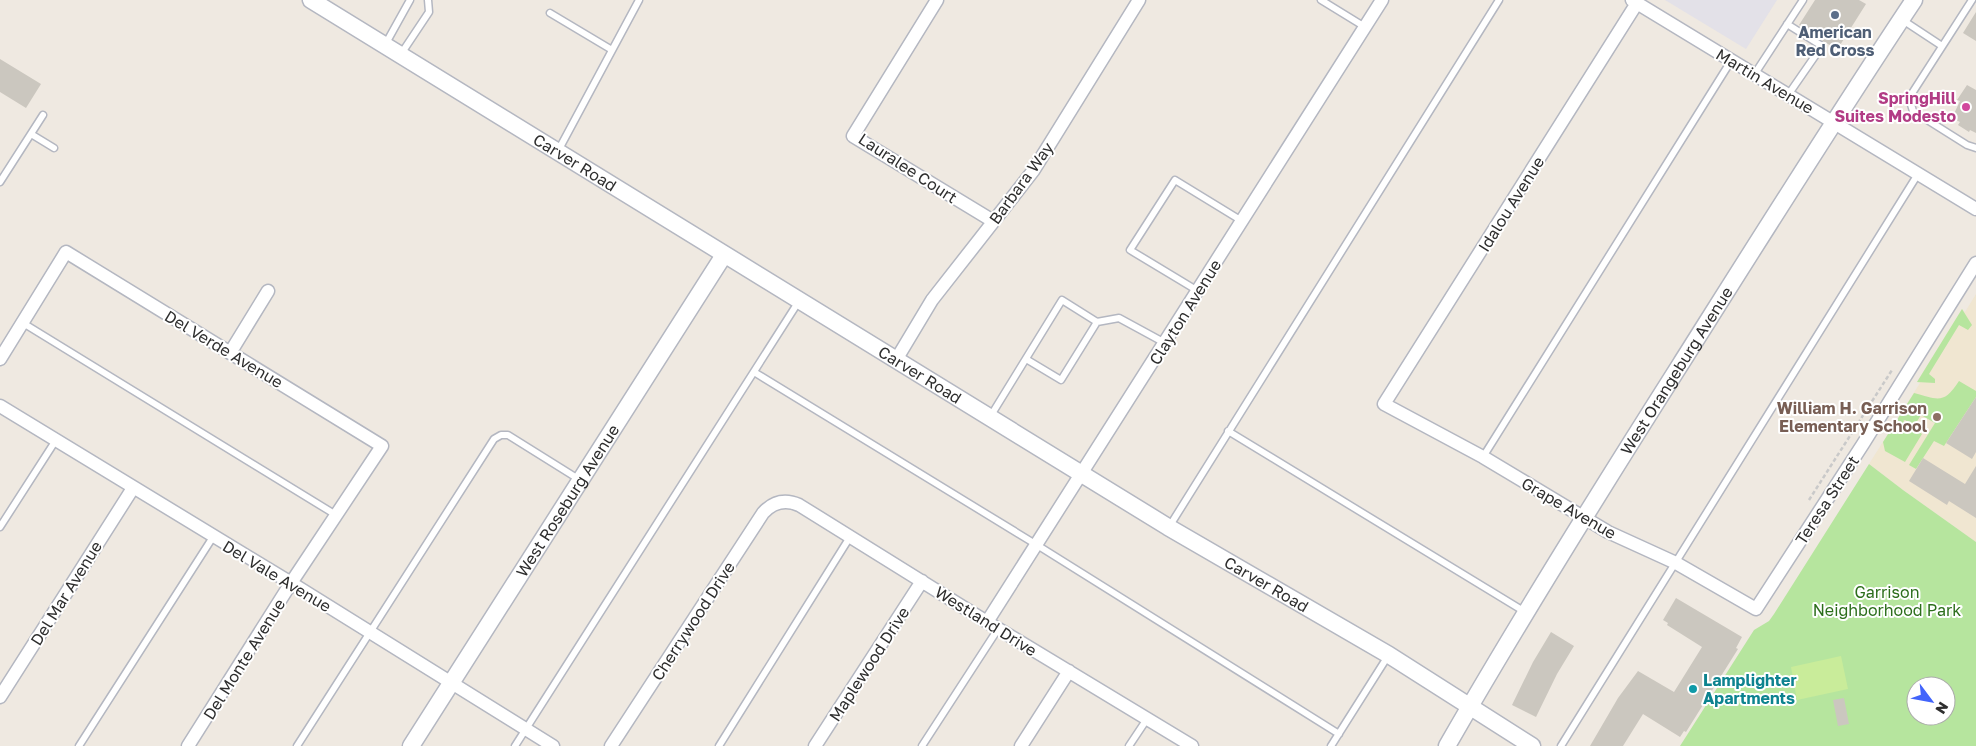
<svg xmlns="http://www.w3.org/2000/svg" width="1976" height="746" font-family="'Golos Text',sans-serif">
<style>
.industrial{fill:#e3e1e8}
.education{fill:#f0e6d1}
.green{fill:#b6e59e;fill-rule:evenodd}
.pitch{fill:#c9ec9a}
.building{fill:#cbc7bf}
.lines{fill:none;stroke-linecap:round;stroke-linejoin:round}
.service-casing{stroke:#b4b7c1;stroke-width:9}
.minor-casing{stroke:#b4b7c1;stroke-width:15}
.tertiary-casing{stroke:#b4b7c1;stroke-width:19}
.path{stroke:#c9c9c9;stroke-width:2.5;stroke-dasharray:4 2.5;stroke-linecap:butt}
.service{stroke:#fff;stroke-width:6}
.minor{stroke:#fff;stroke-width:12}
.tertiary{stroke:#fff;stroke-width:16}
.service-dot{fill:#5c6f8a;stroke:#fff;stroke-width:2}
.hotel-dot{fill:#d1479c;stroke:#fff;stroke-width:2}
.education-dot{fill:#8d6e63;stroke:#fff;stroke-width:2}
.culture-dot{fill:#0f9aa8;stroke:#fff;stroke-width:2}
.labels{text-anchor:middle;stroke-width:4;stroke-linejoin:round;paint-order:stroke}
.service-label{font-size:16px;font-weight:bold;fill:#4e5e75;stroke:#fff}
.street-label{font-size:16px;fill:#2e2e2e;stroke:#fff}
.hotel-label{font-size:16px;font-weight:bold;fill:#b23c85;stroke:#fff;text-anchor:end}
.education-label{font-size:16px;font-weight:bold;fill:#785e54;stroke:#fff;text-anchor:end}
.park-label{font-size:16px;fill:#2c6e1b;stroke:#fff}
.culture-label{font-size:16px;font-weight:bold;fill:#0d838f;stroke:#fff;text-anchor:start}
</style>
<rect width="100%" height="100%" fill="#efe9e1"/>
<!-- industrial -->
<path class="industrial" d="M1665 0H1777L1746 49Z"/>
<!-- education -->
<path class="education" d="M1976 294V542L1903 490 1869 464 1920 383 1917 382 1962 309 1965 312Z"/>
<!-- green -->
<path class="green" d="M1962 309 1972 325 1968 330 1959 325 1929 374 1935 379V383L1917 382Z
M1959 381 1976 391V397L1944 446 1934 441 1916 469 1909 465 1935 423 1921 415 1914 426 1905 420 1903 421 1922 434 1905 462 1885 451 1883 442 1914 393C1939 400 1944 404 1959 381Z
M1869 464 1903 490 1976 542V746H1680L1754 630 1769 621 1774 614ZM1916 686H1946V716H1916Z"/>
<!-- pitch -->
<path class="pitch" d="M1841 656 1848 689 1797 700 1791 667Z"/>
<!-- building -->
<path class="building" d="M1815 0H1859L1866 4 1837 50 1799 25Z
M1976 12V41L1963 33Z
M0 59 41 84 26 108 0 92Z
M1967 85 1976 90V133L1970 130 1969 132 1958 125 1960 122 1952 118 1960 101 1957 100Z
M1976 397V452L1972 459 1946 443Z
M1923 458 1965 484 1976 466V518L1949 501 1947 505 1909 481Z
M1676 598 1742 637 1736 648 1738 649 1686 732 1684 731 1680 737 1643 714 1623 746H1590L1618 698 1638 671 1674 692 1702 647 1667 625 1668 623 1663 620Z
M1551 632 1574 646 1557 674 1536 717 1512 705 1533 662Z
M1844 698 1849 724 1838 726 1833 700Z"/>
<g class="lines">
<defs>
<path id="service" d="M1321 0 1365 27
M1972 0 1909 98 1913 111 1967 145 1976 148
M550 13 612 50
M1901 19 1942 46
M1787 24 1822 46 1788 95
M385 45 410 0
M401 54 429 12 428 0
M1754 75 1803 0
M31 134 54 148
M558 151 639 0
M0 182 43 115
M1198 291 1130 250 1175 180 1242 221
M23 323 336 515
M1026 359 1061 380 1097 322
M754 372 1037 545 1339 734
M990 417 1062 300 1097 322 1119 318 1165 343
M1228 431 1525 612
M1483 457 1731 61
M0 527 56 440
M1169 527 1499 0
M79 746 213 537
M297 746 494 439 501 435H508L580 480
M515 746 799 301
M719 746 850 537
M922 746 998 629
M1129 746 1147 719
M1331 746 1388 656
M1561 746 1918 174"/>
<path id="minor" d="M937 0 853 136 993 221
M1632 0 1976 209
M1637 3 1384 404 1483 457 1608 532 1676 563 1756 609 1863 444 1976 263
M230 353 268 291
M0 359 66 252 382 446 291 583 188 746
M896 360 932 300 1033 171 1139 0
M0 406 291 583 553 746
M987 622 1382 0
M0 697 133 488
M611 746 763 513C773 502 785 499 799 505L987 622 1192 746
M815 746 922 581
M1021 746 1069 671"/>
<g id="tertiary">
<path id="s1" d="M311 0 1168 527 1389 655 1532 746"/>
<path id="s2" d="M411 746 724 255"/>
<path id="s3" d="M1447 746C1521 617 1600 491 1680 365 1757 243 1834 120 1914 0"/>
</g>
</defs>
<!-- service casing -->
<use href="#service" class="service-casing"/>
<!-- minor casing -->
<use href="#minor" class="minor-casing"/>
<!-- tertiary casing -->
<use href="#tertiary" class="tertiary-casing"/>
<!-- path -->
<path class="path" d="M1809 500 1892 370"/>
<!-- service -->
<use href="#service" class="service"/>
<!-- minor -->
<use href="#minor" class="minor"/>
<!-- tertiary -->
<use href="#tertiary" class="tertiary"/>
</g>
<!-- markers -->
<circle class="service-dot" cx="1835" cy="15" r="5"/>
<circle class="hotel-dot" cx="1966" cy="107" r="5"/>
<circle class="education-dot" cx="1937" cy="417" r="5"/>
<circle class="culture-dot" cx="1693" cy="689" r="5"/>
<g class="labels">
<!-- service labels -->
<g class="service-label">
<text x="1835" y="38">American<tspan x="1835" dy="18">Red Cross</tspan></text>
</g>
<!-- street labels -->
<g class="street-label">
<text transform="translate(1765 81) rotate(31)" y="6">Martin Avenue</text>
<text dy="6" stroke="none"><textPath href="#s1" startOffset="310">Carver Road</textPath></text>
<text transform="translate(908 168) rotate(33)" y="6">Lauralee Court</text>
<text transform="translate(1021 183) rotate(-54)" y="6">Barbara Way</text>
<text transform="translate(1511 204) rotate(-58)" y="6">Idalou Avenue</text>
<text transform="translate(1185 312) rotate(-58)" y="6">Clayton Avenue</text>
<text transform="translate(224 349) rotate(31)" y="6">Del Verde Avenue</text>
<text dy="6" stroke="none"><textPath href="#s3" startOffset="440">West Orangeburg Avenue</textPath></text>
<text dy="6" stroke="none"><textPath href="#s1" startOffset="715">Carver Road</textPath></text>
<text transform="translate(1827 500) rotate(-57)" y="6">Teresa Street</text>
<text dy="6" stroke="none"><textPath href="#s2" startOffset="291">West Roseburg Avenue</textPath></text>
<text transform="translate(1569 508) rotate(30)" y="6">Grape Avenue</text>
<text transform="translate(277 576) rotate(31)" y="6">Del Vale Avenue</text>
<text dy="6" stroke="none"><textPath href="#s1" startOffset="1120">Carver Road</textPath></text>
<text transform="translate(66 593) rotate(-58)" y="6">Del Mar Avenue</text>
<text transform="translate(693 621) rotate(-57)" y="6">Cherrywood Drive</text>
<text transform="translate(986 621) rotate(32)" y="6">Westland Drive</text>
<text transform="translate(244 659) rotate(-58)" y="6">Del Monte Avenue</text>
<text transform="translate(869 664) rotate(-57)" y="6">Maplewood Drive</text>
</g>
<!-- hotel labels -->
<g class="hotel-label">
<text x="1956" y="104">SpringHill<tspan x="1956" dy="18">Suites Modesto</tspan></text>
</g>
<!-- education labels -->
<g class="education-label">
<text x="1927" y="414">William H. Garrison<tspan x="1927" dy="18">Elementary School</tspan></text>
</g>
<!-- park labels -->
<g class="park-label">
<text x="1887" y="598">Garrison<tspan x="1887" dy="18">Neighborhood Park</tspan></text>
</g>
<!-- culture labels -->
<g class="culture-label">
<text x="1703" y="686">Lamplighter<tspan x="1703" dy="18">Apartments</tspan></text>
</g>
</g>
<!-- north arrow -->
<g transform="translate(1931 701) rotate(122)"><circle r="24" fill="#ffffff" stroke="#ababab"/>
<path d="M0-4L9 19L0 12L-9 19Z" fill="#4264fb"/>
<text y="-8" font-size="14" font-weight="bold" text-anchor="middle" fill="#2e2e2e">N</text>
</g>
</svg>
